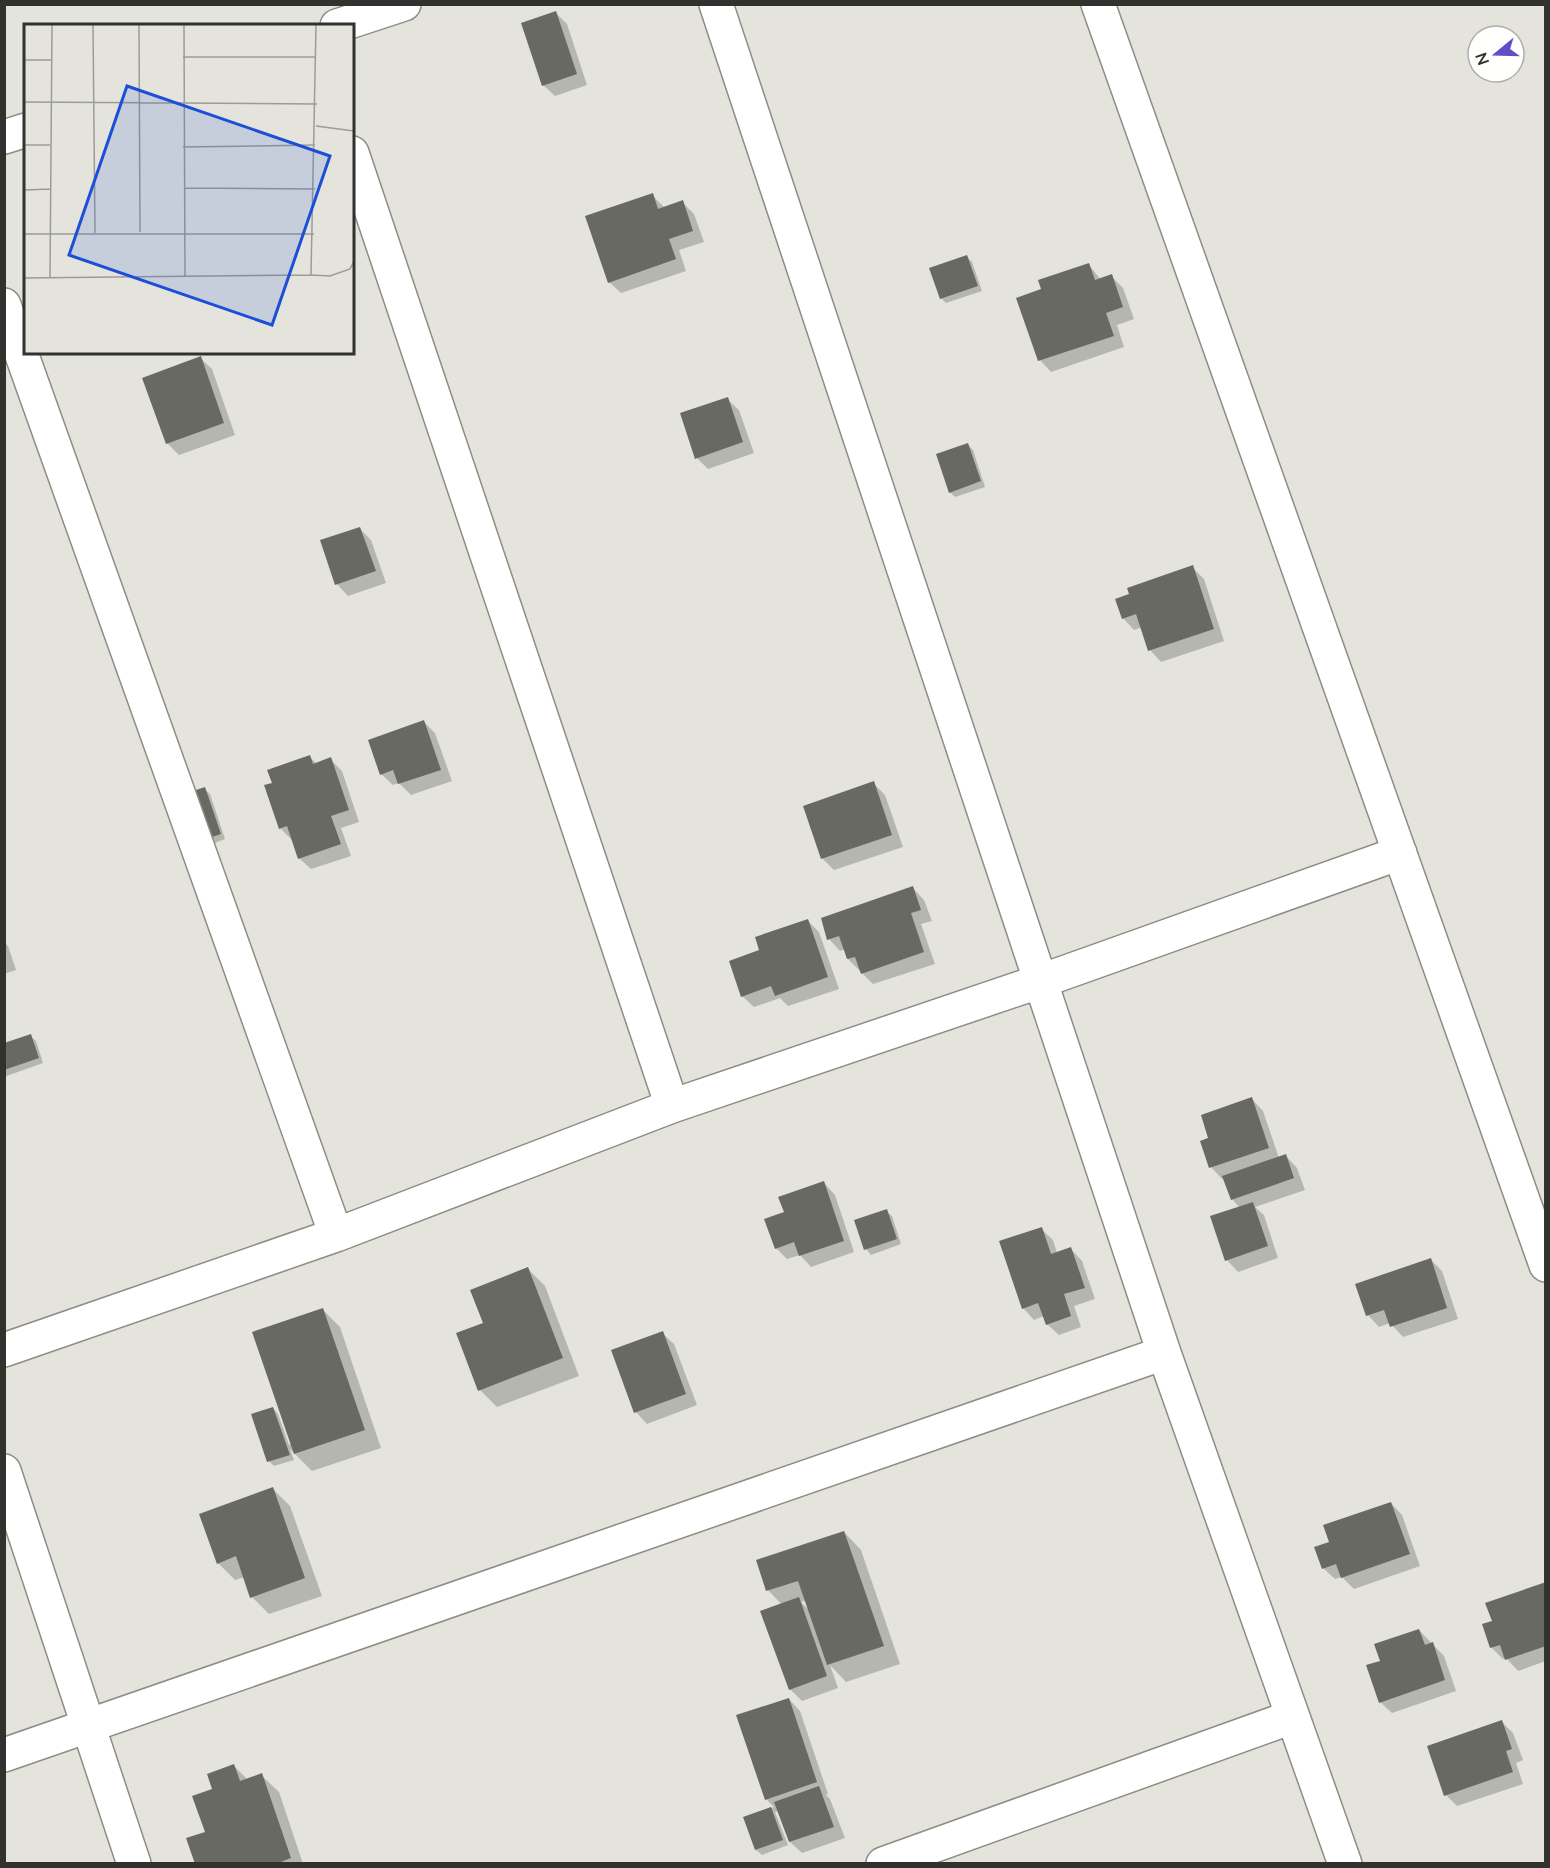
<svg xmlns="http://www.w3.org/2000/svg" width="1550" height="1868" font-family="Mulish,sans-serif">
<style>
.shadow{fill:#0003;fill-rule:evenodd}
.building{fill:#696963}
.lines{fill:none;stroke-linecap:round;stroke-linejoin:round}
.minor-casing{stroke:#8d8d86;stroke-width:36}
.minor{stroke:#fff;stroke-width:33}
.inset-road{fill:none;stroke:#9c9c97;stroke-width:1.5}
.view{fill:#1d4ed8;fill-opacity:0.15;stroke:#1d4ed8;stroke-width:3}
.inset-edge{fill:none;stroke:#31312e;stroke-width:3}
</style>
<rect width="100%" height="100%" fill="#e4e4dd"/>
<!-- shadow -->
<path class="shadow" d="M555 12 567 24 587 85 555 96 543 85Z
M652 195 665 208 682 202 694 214 704 242 679 250 686 271 621 293 609 282Z
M967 257 972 262 982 291 946 303 941 298Z
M1089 265 1101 280 1111 276 1123 288 1134 319 1117 325 1124 347 1051 372 1040 360 1018 299 1043 290Z
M200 358 212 369 235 435 179 455 167 443Z
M727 399 739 410 754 453 708 469 697 458Z
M968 445 973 450 985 487 955 497 950 492Z
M360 529 371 540 386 583 348 596 337 584Z
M1192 567 1204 579 1224 641 1161 662 1150 650 1142 627 1134 630 1123 618Z
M424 722 435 733 452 781 411 795 399 783 393 785 381 774Z
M310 757 317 764 330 759 342 771 359 822 341 828 351 856 311 869 299 858 292 840 280 828 274 784Z
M873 783 885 795 903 847 834 870 822 858Z
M204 789 210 794 225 839 207 846Z
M913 888 924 900 932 921 921 924 935 964 873 984 848 959 845 949 840 951 829 939Z
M808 921 819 932 839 989 788 1006 780 998 754 1007 742 996 761 951Z
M4 942 8 946 16 970 4 974Z
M30 1036 36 1041 43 1063 4 1077V1045Z
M1252 1099 1263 1111 1279 1158 1286 1156 1297 1168 1305 1190 1255 1207 1264 1215 1278 1258 1238 1272 1227 1260 1240 1208 1232 1199 1224 1178 1222 1179 1211 1167 1210 1139Z
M824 1183 835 1195 854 1252 811 1267 800 1255 787 1259 776 1248Z
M886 1211 892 1216 901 1244 871 1255 866 1249Z
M1041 1229 1053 1240 1057 1253 1071 1249 1082 1261 1095 1299 1074 1306 1081 1327 1059 1335 1047 1324 1044 1316 1034 1320 1023 1308Z
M1431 1260 1442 1271 1458 1319 1403 1337 1390 1323 1379 1327 1368 1315Z
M528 1269 545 1286 579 1376 497 1407 480 1390 485 1324Z
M323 1310 340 1327 381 1448 312 1471 290 1449 294 1460 274 1466 269 1461 273 1408 278 1414 289 1445 292 1444Z
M662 1333 674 1344 697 1405 647 1424 636 1412Z
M273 1489 290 1506 322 1596 269 1614 252 1597 245 1577 235 1580 218 1563Z
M1391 1503 1402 1515 1420 1566 1354 1589 1342 1577 1335 1579 1323 1568 1331 1543Z
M844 1532 861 1550 900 1664 846 1682 830 1665 838 1688 802 1701 790 1689 782 1605 768 1590ZM807 1600 810 1611 801 1602Z
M1546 1584V1661L1518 1671 1506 1658 1503 1659 1491 1647 1493 1622Z
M1419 1630 1444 1656 1456 1691 1392 1713 1380 1702Z
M789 1699 800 1711 828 1794 826 1795 830 1799 845 1838 802 1853 790 1842 779 1811 775 1812 788 1845 762 1855 756 1850 745 1818 774 1807 767 1800 738 1716Z
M1502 1722 1513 1733 1523 1760 1516 1763 1523 1784 1457 1806 1446 1795Z
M234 1766 248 1780 261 1775 279 1792 303 1864H196L207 1832 214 1790Z"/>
<!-- building -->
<path class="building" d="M556 11 577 74 542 86 521 23Z
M653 193 658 209 683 200 693 231 669 239 676 259 608 283 585 216Z
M967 255 978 286 940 299 929 268Z
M1089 263 1095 280 1112 274 1123 307 1106 313 1114 336 1038 361 1016 298 1041 289 1038 280Z
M201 356 224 423 166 444 142 378Z
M728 397 743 442 695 459 680 413Z
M968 443 981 481 949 493 936 454Z
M360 527 376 571 335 585 320 540Z
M1193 565 1214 629 1148 651 1136 614 1122 619 1115 599 1129 594 1127 588Z
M424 720 441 770 398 784 393 770 380 775 368 740Z
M310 755 313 764 331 757 349 810 331 816 341 844 298 859 287 826 279 829 264 785 272 783 267 770Z
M874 781 892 835 821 859 803 806Z
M205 787 221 834 200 841 184 794Z
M913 886 921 910 911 913 924 952 861 974 855 957 847 959 839 936 827 940 821 918Z
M808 919 828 977 775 996 771 986 741 997 729 961 759 950 755 937Z
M31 1034 39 1058 4 1070V1043Z
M1252 1097 1269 1148 1209 1168 1200 1141 1208 1138 1201 1115Z
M1286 1154 1294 1178 1231 1200 1222 1176Z
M824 1181 844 1241 799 1256 794 1242 775 1249 764 1219 784 1212 778 1197Z
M1253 1202 1268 1246 1225 1261 1210 1216Z
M887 1209 897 1239 864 1250 854 1220Z
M1042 1227 1051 1254 1071 1247 1085 1288 1064 1294 1071 1316 1046 1325 1038 1303 1022 1309 999 1241Z
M1431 1258 1447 1308 1390 1327 1384 1310 1366 1316 1355 1284Z
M528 1267 563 1358 478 1391 456 1333 483 1323 470 1290Z
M323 1308 365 1430 294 1454 252 1332Z
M663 1331 686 1394 634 1413 611 1350Z
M273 1407 290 1455 267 1462 251 1414Z
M273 1487 305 1578 250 1598 236 1556 217 1564 199 1514Z
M1391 1502 1410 1554 1341 1578 1336 1564 1322 1569 1314 1547 1329 1542 1323 1525Z
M844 1531 884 1646 827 1665 798 1581 766 1591 756 1560Z
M1546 1582V1646L1505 1660 1500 1645 1490 1648 1482 1624 1492 1621 1485 1603Z
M799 1597 827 1676 789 1690 760 1611Z
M1419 1629 1425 1645 1433 1642 1445 1680 1379 1703 1366 1665 1380 1661 1374 1644Z
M789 1698 817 1782 765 1800 736 1715Z
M1502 1720 1512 1749 1506 1751 1513 1772 1444 1796 1427 1746Z
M234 1764 240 1781 262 1773 291 1858 276 1864H195L186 1838 205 1832 192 1796 212 1789 207 1774Z
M819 1786 834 1827 789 1842 774 1802Z
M771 1807 783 1840 755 1850 743 1817Z"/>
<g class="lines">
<defs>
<path id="minor" d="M716 4 1164 1353 1345 1864
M1098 4 1546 1265
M337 26 404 4
M4 137 26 130
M352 153 672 1106
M4 305 336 1235
M4 1350 336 1235 672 1106 1041 981 1400 853
M4 1471 134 1864
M4 1755 1164 1353
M883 1864 1292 1717"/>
</defs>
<!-- minor casing -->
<use href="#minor" class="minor-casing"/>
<!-- minor -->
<use href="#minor" class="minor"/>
</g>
<!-- overview -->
<g transform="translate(24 24)">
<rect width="330" height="330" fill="#e4e4dd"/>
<path class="inset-road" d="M69 1 71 209M115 1 116 208M160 1 161 253M159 33H292M0 36H28M0 78 293 80M292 102 330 107M0 121H26M159 123 291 121M161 164 291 165M0 166 26 165M0 210H290M287 251 306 252 326 245 330 237M0 254 287 251 292 1M26 254 28 1"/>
<path class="view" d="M103 62 306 132 248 301 45 231Z"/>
<rect width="330" height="330" class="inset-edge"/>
</g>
<!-- border -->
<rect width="1550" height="1868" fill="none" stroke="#31312e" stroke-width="12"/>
<!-- north arrow -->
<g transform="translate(1496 54) rotate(251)"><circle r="28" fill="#fffffe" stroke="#adadab" stroke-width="1.5"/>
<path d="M0-4.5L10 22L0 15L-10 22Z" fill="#614dc6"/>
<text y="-9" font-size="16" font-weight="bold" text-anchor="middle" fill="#31312e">N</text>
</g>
</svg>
